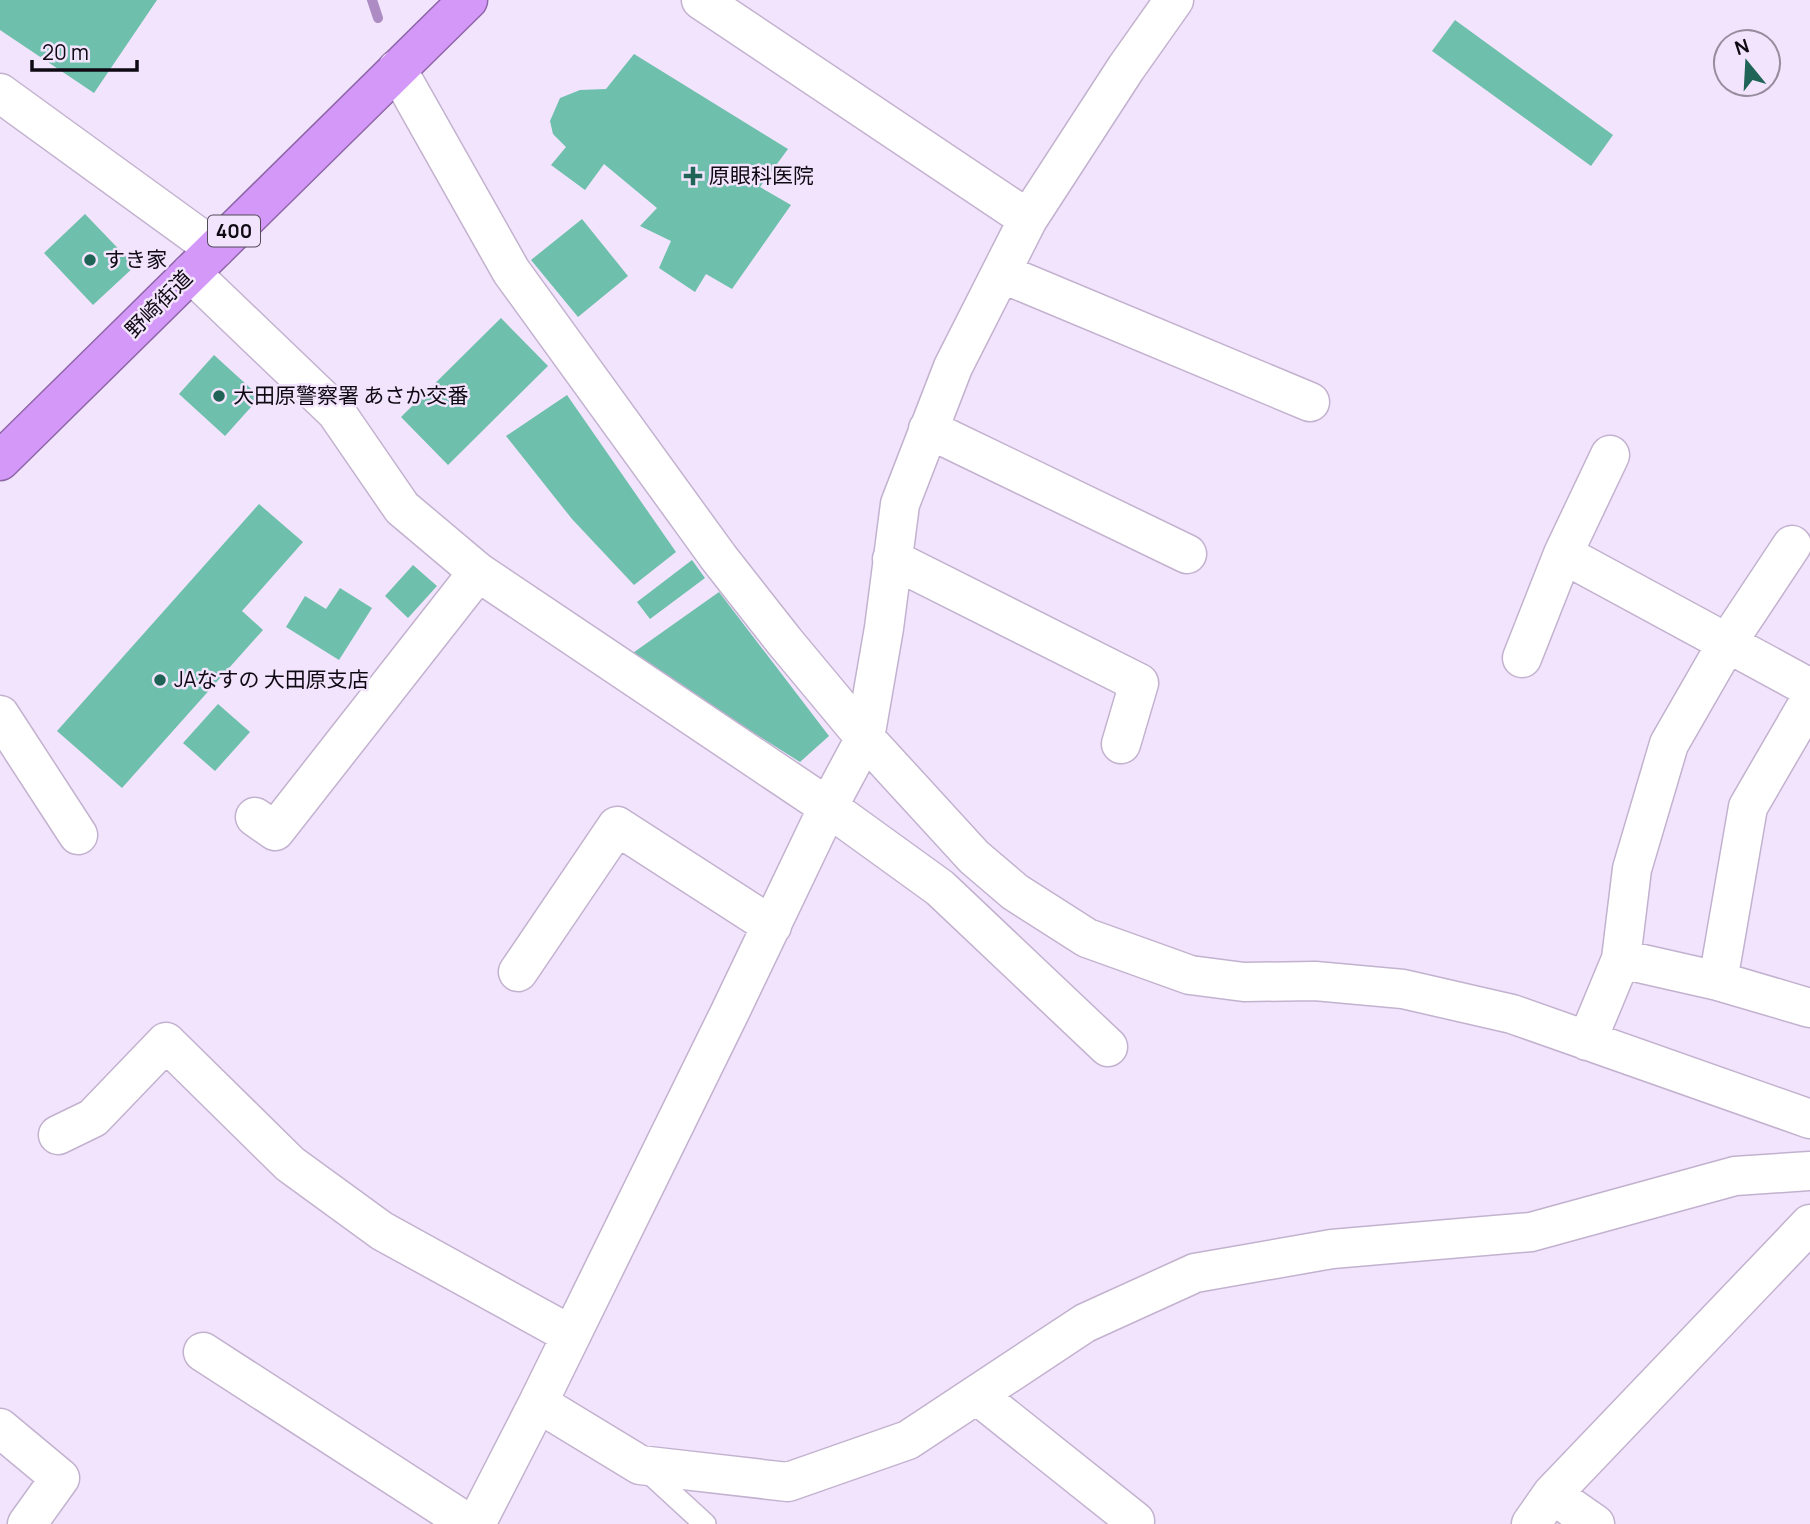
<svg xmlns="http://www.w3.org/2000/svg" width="1810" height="1524" font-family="Manrope,'Noto Sans JP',sans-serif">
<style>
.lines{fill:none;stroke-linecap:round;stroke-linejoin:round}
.stream{stroke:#ac8cc2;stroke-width:10}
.building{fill:#6ebfac}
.lane-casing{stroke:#c3b2cf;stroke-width:24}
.street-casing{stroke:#c3b2cf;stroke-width:41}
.highway-casing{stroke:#8e66a8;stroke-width:41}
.lane{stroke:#fff;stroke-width:21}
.street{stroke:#fff;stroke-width:38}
.highway{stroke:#d398f8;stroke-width:38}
.poi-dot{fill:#1f6456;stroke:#f2e4fc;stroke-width:2.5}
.labels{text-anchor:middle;stroke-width:5;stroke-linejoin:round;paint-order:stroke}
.shield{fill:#f2e4fc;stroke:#524b58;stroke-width:2}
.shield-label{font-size:19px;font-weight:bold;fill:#0e0912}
.poi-label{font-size:21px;fill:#0e0912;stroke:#f2e4fc;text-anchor:start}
.street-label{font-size:21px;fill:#0e0912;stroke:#f2e4fc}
</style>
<rect width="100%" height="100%" fill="#f2e4fc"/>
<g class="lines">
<!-- stream -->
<path class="stream" d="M372 0 378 18"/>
</g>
<!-- building -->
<path class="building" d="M0 0H157L94 93 0 30Z
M1455 20 1613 135 1591 166 1432 51Z
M634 54 788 149 760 187 791 205 732 289 706 274 695 292 659 268 671 241 640 226 657 208 604 164 585 190 551 165 566 147 553 134 550 121 560 98 580 90 606 89Z
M85 214 135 266 93 305 44 253Z
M582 219 628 276 578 317 531 260Z
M501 318 548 366 448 465 401 417Z
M214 355 260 397 225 436 179 394Z
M567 395 676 552 634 585 572 519 506 436Z
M259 504 303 542 242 611 263 630 122 788 57 731Z
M692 560 705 578 650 619 637 602Z
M413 565 437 586 408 618 385 596Z
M340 588 372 608 339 660 286 627 305 596 326 609Z
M719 592 829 736 800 762 630 655Z
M218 704 250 732 215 771 183 743Z"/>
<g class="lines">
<defs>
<path id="lane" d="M644 1468 705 1524"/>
<path id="street" d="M701 0 1028 219
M397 69 511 271 719 558 785 642 865 738 974 857 1015 892 1087 938 1190 975 1244 982 1315 981 1403 989 1512 1014 1810 1119
M0 93 215 249
M191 273 336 412 402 508 478 572 828 807 940 888 1108 1047
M1001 273 1310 402
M928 429 1187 554
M1563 554 1610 455
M892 559 1139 683 1121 744
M1522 658 1563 554 1810 688
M0 715 78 835
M255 817 275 831 478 572
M1621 959 1718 981 1810 1008
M518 972 617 826 772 926
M1718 981 1748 807 1810 700
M1587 1041 1621 959 1632 869 1669 744 1727 643 1792 545
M58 1135 93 1118 166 1042 290 1164 382 1231 571 1335
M203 1352 469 1524
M977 1395 1135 1521
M538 1403 640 1465 788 1482 908 1440 1085 1323 1195 1273 1332 1249 1531 1232 1735 1176 1810 1171
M0 1428 60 1478 27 1524
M1552 1494 1595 1524
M476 1524 538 1403 729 1014 828 807 865 738 884 628 900 504 953 367 1028 219 1126 68 1174 0
M1531 1524 1552 1494 1810 1224"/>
<path id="highway" d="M0 461 468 0"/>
</defs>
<!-- lane casing -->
<use href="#lane" class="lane-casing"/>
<!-- street casing -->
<use href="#street" class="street-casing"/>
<!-- highway casing -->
<use href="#highway" class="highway-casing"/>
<!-- lane -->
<use href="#lane" class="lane"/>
<!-- street -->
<use href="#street" class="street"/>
<!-- highway -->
<use href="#highway" class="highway"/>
</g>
<!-- markers -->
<g class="poi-dot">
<path d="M689.5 165.5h7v7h7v7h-7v7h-7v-7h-7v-7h7z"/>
<circle cx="90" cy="260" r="7"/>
<circle cx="219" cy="396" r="7"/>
<circle cx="160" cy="680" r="7"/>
</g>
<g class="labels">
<!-- shield labels -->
<rect class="shield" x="208" y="215.5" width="52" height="31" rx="5"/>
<g class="shield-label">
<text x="234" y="238">400</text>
</g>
<!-- poi labels -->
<g class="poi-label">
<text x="709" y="183">原眼科医院</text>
<text x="104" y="267">すき家</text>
<text x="233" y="403">大田原警察署 あさか交番</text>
<text x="174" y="687">JAなすの 大田原支店</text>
</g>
<!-- street labels -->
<g class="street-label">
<text transform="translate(159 304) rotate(-45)" y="7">野崎街道</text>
</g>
</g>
<!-- north arrow -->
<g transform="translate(1747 63) rotate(342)"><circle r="33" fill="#f2e4fc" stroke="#978c9e" stroke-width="2"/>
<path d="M0-5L12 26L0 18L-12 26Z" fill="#1f6456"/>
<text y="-10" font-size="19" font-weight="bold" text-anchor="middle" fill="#0e0912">N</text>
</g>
<!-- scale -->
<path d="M32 60v10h105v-10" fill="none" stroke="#0e0912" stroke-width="3.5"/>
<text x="42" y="60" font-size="21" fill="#0e0912" stroke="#f2e4fc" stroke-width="5" paint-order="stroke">20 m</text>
</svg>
